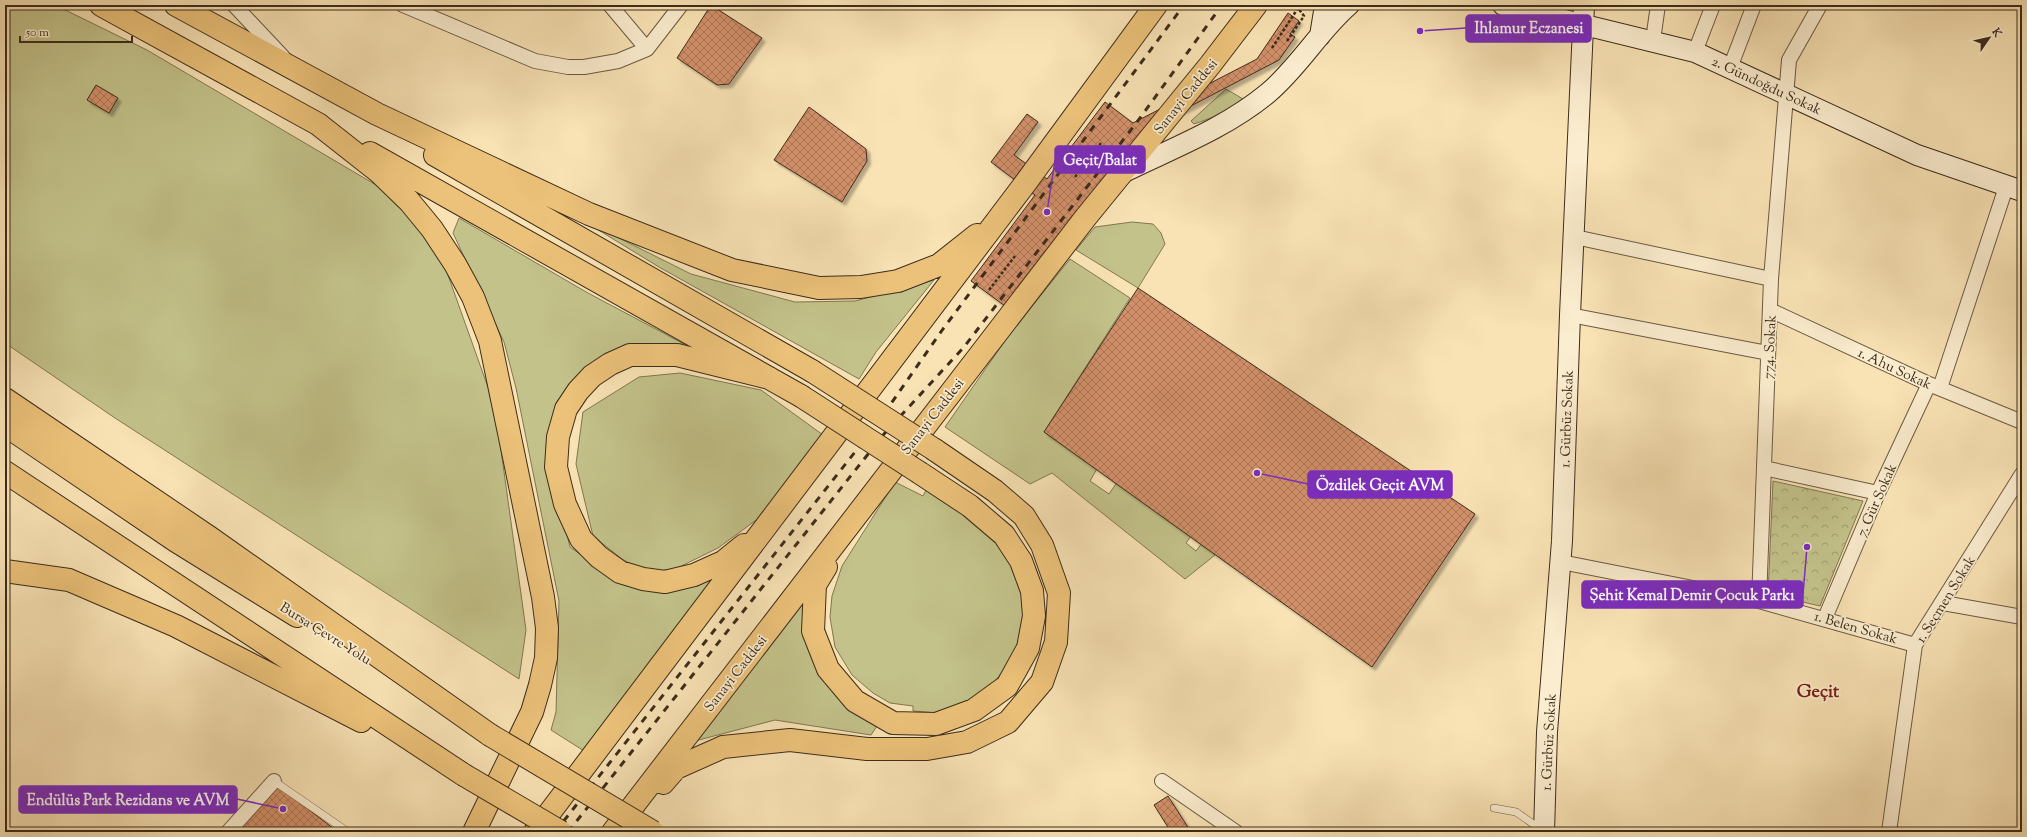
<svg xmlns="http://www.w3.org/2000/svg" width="2027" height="837" font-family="'Sorts Mill Goudy',serif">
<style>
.grass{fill:#c3c28a;stroke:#807752}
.park{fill:url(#park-crowns);stroke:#807752}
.building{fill:url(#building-cross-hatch);stroke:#3d2c1b;filter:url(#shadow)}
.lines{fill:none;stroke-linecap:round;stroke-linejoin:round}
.lane-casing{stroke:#6c5a42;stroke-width:8}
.street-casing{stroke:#6c5a42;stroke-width:16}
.secondary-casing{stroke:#3d2c1b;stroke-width:22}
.highway-casing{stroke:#3d2c1b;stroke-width:24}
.path{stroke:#3d2c1b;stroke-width:2.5;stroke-dasharray:3 2;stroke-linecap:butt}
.lane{stroke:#fbedcf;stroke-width:7}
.street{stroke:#fbedcf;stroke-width:14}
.secondary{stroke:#fbedcf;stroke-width:20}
.highway{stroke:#ecc27a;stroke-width:22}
.rail{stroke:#3d2c1b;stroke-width:3;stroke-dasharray:7 7;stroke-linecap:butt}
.highway-bridge-casing{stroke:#3d2c1b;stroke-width:24;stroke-linecap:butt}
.highway-bridge{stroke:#ecc27a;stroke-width:22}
.labels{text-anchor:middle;stroke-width:3.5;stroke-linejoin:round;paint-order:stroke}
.street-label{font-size:14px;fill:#3d2c1b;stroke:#fbedcf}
.district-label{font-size:18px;font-weight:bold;fill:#7a1f14;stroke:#fbedcf}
.leader{fill:none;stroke:#7b2cbf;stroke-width:1.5}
.callout-dot{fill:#7b2cbf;stroke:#fbedcf;stroke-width:1.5}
.callout{fill:#7b2cbf;stroke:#7b2cbf;stroke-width:1.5}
.callout-label{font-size:15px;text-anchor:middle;font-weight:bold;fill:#fff}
</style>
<defs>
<pattern id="park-crowns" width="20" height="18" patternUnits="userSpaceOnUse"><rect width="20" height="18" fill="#c3c28a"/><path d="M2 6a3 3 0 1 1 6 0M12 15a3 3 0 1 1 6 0" fill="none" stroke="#a09e70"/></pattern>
<pattern id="building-cross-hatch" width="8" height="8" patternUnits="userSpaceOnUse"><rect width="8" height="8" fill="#d2906a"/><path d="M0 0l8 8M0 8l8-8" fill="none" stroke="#ac7656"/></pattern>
<filter id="shadow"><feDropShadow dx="3.5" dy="3.5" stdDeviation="1" flood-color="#0004"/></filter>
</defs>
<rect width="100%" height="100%" fill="#f9e3b5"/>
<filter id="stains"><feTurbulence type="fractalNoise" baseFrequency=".005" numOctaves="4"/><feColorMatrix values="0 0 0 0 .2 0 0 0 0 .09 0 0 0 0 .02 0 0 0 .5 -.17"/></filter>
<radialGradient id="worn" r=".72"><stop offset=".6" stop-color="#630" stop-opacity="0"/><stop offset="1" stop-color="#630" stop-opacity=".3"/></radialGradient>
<!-- grass -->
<path class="grass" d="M5 5H55L147 50 393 195 438 247 495 407 526 630 519 679 115 418 5 343Z
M1226 89 1243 99 1222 114 1194 124 1191 121Z
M577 217 691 274 795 302 855 301 934 280 876 352 859 379 659 267Z
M459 218 588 293 684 344H644L582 371 550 466 570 547 608 574 660 589 752 557 592 756 551 730 556 712 559 601 516 388 504 342 453 233Z
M1132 222 1153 224 1161 233 1165 244 1138 288 1076 250 1095 227Z
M1070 259 1130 298 1044 432 1098 467 1090 481 1109 494 1118 481 1194 532 1186 543 1196 551 1205 539 1215 555 1185 579 1052 473 1030 484 945 427 1009 335Z
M680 373 761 390 830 440 763 515 718 548 657 578 622 559 593 536 576 464 583 412 639 377Z
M895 482 923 496 926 490 988 530 1008 552 1022 588 1023 629 1011 660 993 684 964 703 937 713 913 711V706L890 703 873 693 852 675 835 647 830 617 832 596 842 566Z
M807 597 805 628 879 723 871 735 775 720 695 741Z"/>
<!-- park -->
<path class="park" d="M1773 481 1863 501 1820 606 1768 594Z"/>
<!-- building -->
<path class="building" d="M711 5 762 38 729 84 717 85 677 58Z
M1288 13 1299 21 1290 34 1295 37 1279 60 1141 132 1009 309 971 281 1035 195 991 162 1027 114 1038 122 1014 155 1047 179 1105 102 1133 123 1257 59Z
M96 85 118 98 109 113 87 100Z
M809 107 866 149 867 161 842 202 774 160Z
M1138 288 1475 514 1372 667 1044 432Z
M278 786 338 832H237Z
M1168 796 1191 832H1171L1154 805Z"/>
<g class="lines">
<defs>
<path id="lane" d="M274 781 348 832
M1494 808 1516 812 1542 830"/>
<path id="street" d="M234 5 283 57
M403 5 535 61 568 67H584L618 61 647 49 681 5
M610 5 647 49
M1653 40 1658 5
M1695 52 1713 5
M1730 68 1754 5
M1575 237 1771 279
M1770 310 1929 384 2022 422
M1570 315 1768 353
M1940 388 2006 187
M1764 468 1878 493
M1561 562 1759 601 1915 645
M1759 601 1771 279 1789 60 1820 5
M1943 603 2022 617
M1825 618 1878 493 1929 384
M1162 781 1236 832
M228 832 274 781
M1889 832 1915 645 2022 474"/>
<path id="secondary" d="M1503 5 1695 52 1917 155 2022 191
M1320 36 1325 5
M1124 172C1173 148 1226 128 1268 93 1299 67 1319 31 1349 5
M1544 832 1547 732 1562 541 1570 315 1584 5"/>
<path id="highway" d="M101 5 318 124 379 172 409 201 432 229 455 264 473 297 490 341 543 597 547 628 546 658 540 685 532 712 474 832
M176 5 377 114 589 214 732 270 819 288 861 287 898 281 939 265 977 235
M370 153 801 396
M435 155 812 371
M5 399 209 537 490 735
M5 425 176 541 297 616
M5 472 464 775
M744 545 723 562 694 575 665 582 643 579 620 572 599 557 581 539 565 504 556 467 558 437 566 409 578 391 592 376 610 364 630 355H677L769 378
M826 567 815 585 813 631 828 669 855 701 893 723 936 724 974 710 1007 686 1028 648 1034 616 1032 591 1021 561 1004 535 970 506 920 473
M5 571 69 580 176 626 361 721
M663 783 676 768 723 747 790 740 867 749H927L967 742 1008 722 1042 682 1056 642 1059 593 1042 545 1024 516 995 491 935 450
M535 832 1024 185 1156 5
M613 832 1086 217 1210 65 1256 5"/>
</defs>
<!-- lane casing -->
<use href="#lane" class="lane-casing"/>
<!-- street casing -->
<use href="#street" class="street-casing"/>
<!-- secondary casing -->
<use href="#secondary" class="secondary-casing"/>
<!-- highway casing -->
<use href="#highway" class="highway-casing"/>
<!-- path -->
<path class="path" d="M1287 41 1304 16 1298 8
M1272 48 1300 5
M1075 177 1101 143
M989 290 1015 256"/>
<!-- lane -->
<use href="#lane" class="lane"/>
<!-- street -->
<use href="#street" class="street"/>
<!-- secondary -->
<use href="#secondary" class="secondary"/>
<!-- highway -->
<use href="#highway" class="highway"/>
<!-- rail -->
<path class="rail" d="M555 832 874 428 943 329 1184 5
M568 832 884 434 964 347 1140 118 1222 5"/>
<defs>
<path id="highway-bridge" d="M812 371 935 450
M801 396 920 473
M490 735 653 832
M464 775 561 832"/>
</defs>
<!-- highway-bridge casing -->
<use href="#highway-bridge" class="highway-bridge-casing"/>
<!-- highway-bridge -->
<use href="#highway-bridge" class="highway-bridge"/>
</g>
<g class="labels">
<!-- street labels -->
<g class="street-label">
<text transform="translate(1767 85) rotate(25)" y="5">2. Gündoğdu Sokak</text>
<text transform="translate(1185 96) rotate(-51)" y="5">Sanayi Caddesi</text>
<text transform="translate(1769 347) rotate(-87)" y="5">774. Sokak</text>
<text transform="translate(1895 368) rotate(25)" y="5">1. Ahu Sokak</text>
<text transform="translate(932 416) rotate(-52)" y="5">Sanayi Caddesi</text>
<text transform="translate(1566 419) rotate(-88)" y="5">1. Gürbüz Sokak</text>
<text transform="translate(1876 500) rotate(-66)" y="5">7. Gür Sokak</text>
<text transform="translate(1945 599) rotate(-58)" y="5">1. Seçmen Sokak</text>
<text transform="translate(1856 627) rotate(16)" y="5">1. Belen Sokak</text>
<text transform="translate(326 633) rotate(32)" y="5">Bursa Çevre Yolu</text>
<text transform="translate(735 673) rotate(-52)" y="5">Sanayi Caddesi</text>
<text transform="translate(1548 742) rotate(-87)" y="5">1. Gürbüz Sokak</text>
</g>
<!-- district labels -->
<g class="district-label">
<text x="1818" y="697">Geçit</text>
</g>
</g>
<!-- callouts -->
<path class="leader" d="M1420 31L1466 28M1047 212L1055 160M1257 473L1308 484M1807 547L1803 594M283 809L237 799"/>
<g class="callout-dot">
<circle cx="1420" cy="31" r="4"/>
<circle cx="1047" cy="212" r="4"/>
<circle cx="1257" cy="473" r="4"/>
<circle cx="1807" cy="547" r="4"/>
<circle cx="283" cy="809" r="4"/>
</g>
<g class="callout">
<rect x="1466" y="15" width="125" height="27" rx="4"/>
<rect x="1055" y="146" width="90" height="27" rx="4"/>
<rect x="1308" y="471" width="144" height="27" rx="4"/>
<rect x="1582" y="581" width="221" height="27" rx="4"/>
<rect x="19" y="786" width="218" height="27" rx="4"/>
</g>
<g class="callout-label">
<text x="1529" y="33">Ihlamur Eczanesi</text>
<text x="1100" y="165">Geçit/Balat</text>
<text x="1380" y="490">Özdilek Geçit AVM</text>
<text x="1692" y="600">Şehit Kemal Demir Çocuk Parkı</text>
<text x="128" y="805">Endülüs Park Rezidans ve AVM</text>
</g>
<!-- margin -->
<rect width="2027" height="837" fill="none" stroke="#f9e3b5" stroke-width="20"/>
<rect x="6" y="6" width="2015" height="825" fill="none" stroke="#3d2c1b" stroke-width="2"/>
<rect x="10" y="10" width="2007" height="817" fill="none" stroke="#3d2c1b"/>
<!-- north arrow -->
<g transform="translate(1989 38) rotate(56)" stroke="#fbedcf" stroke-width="3" paint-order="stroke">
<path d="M0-3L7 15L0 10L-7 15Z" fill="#3d2c1b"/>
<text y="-6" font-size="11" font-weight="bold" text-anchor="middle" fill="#3d2c1b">K</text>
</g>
<!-- scale -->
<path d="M20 36v6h112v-6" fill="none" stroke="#3d2c1b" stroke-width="2"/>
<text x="26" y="36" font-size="12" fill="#3d2c1b" stroke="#fbedcf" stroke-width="3" paint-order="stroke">50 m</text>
<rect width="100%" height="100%" filter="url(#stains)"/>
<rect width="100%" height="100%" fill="url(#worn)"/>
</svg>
